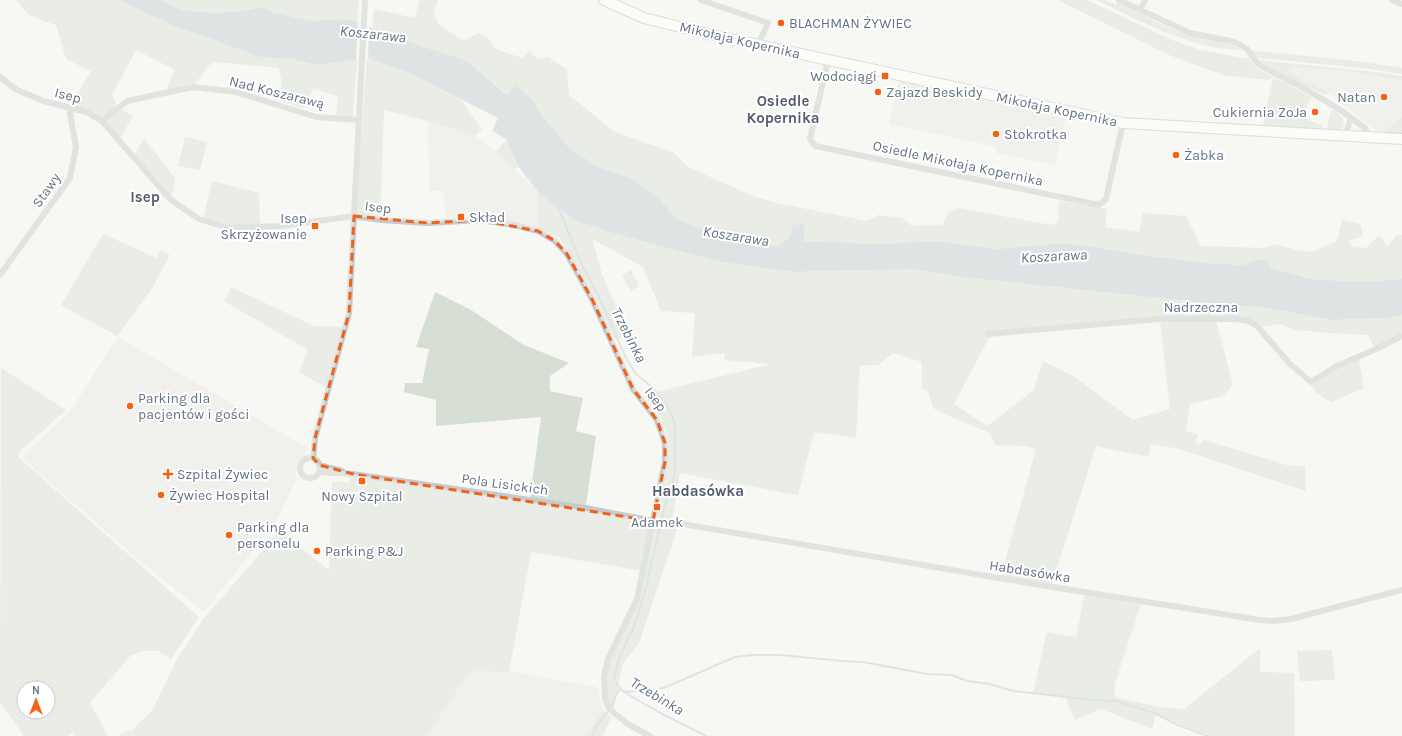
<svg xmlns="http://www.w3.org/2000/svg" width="1402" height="736" font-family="Karla,sans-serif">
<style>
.built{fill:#e7e8e7}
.green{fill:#d7dfd4;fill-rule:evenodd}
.water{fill:#c2cbd2}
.pier{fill:#f7f7f3}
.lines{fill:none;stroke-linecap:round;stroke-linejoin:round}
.stream{stroke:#c2cbd2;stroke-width:2}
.primary-casing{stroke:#b9bcc1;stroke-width:12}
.street{stroke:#c6c9cd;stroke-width:6}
.primary{stroke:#fff;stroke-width:10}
.marked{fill:none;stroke:#ed631c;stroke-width:3;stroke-dasharray:8 5;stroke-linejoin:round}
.poi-dot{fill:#f46216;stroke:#fff;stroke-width:1.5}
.labels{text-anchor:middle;stroke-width:4;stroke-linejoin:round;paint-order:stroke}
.poi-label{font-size:14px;fill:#637387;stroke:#fff;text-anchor:start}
.street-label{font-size:14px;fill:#637387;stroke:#fff}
.water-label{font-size:15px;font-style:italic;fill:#5f7683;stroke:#fff}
.neighbourhood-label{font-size:15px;font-weight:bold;fill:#525d6c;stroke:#fff}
</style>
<rect width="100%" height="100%" fill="#f7f7f3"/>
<!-- built -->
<path class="built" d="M1290 67 1348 71 1402 80V117L1381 133 1376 131 1333 96 1289 73Z
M899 79 1066 114 1055 165 996 153 997 147 889 124Z
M428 121 475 136 496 152 538 192V228L516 222 480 217 445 218 444 191H429Z
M118 337 309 449 295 469 296 480 277 520 204 612 133 555 23 459 24 455 71 410Z
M470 671 515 672 597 687 603 710 586 736H427Z"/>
<!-- green -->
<path class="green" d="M16 0H119L172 25 260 57 292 59 316 65 358 58 355 81 353 117 336 118 338 96 313 89 303 108 277 100 282 85 279 68 216 62 209 65 193 87 165 93 175 70 136 50 112 95 118 108 133 116 119 140 102 121 69 108 91 71 66 59 56 25 41 20 28 14Z
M160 0H359L357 21 343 19 310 21 272 12 260 7 244 11 211 13 182 10Z
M419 0H438L434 13 439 25 464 41 478 33 488 38 495 49 522 58 530 51 537 59 548 57 567 69 569 95 615 132 673 152 688 167 753 196 772 202 867 221 878 215 902 218 912 226 942 225 948 213 959 208 1051 225 1058 222 1059 201 1107 209 1105 227 1139 232 1143 213 1186 216 1201 246 1264 248 1276 244 1297 250 1312 252 1337 241 1342 220 1360 224 1363 236 1348 241 1353 247 1366 248 1377 237H1382L1387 247 1396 236 1402 235V279L1371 281 1315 280 1270 268 1253 260 1244 265 1207 263 1151 256 1066 243 996 249 937 241 879 244 802 241 805 226 793 224 790 237 778 246 740 242 704 230 677 219 658 198 633 179 597 166 570 149 540 113 534 101 516 87 508 95 467 61 388 35 372 28 374 9 415 18Z
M1058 0H1087L1172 40 1200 50 1249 59C1256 72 1279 80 1292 86 1299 90 1305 94 1312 97L1301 117 1323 126 1321 131 1263 125 1273 78 1268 80 1223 75 1169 55Z
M1097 0H1105L1116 5 1117 2C1140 13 1162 26 1185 34 1203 40 1222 40 1240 48L1238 50C1187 47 1142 22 1097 0Z
M1248 50 1365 62 1402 68V74L1369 69 1252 57Z
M367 58 407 72 461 100 482 129 475 136 428 121 384 110 380 216 381 220 355 216Z
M1259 60 1375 72 1402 76V80L1348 71 1290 67 1289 73 1329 93 1325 95 1266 67Z
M1331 111H1336L1344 121 1343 128 1340 131 1328 130 1327 128Z
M1402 117V134L1381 133Z
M185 137 207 142 200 170 178 166Z
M144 139 175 178 171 200 133 157Z
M506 139 518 166 515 170 496 152Z
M212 181 259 193 260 227 228 228 203 220Z
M538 192 574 220 616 234 721 262 793 272 913 269 953 276 1196 302 1268 308 1332 320 1390 318 1402 315V333L1374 347 1368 335 1330 333 1295 330 1280 324 1261 327 1246 320 1159 317 990 336 954 404 987 426 1033 391 1043 361 1073 376 1133 420 1170 409 1160 321H1216L1233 385 1223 396 1190 404 1186 431 1198 435 1195 441 1200 445 1204 440 1290 466H1305L1306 491 1180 449 1151 444 1148 457 1096 446 1051 587 1001 576 1036 449 1026 446 995 445 990 433 951 417 933 408 928 391 922 389V362L893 353 878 365H860L856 438 814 432 798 495 680 473 672 521 657 516 669 441 661 418 644 395 771 364 724 360 725 353 692 357 695 313 661 311 643 267 592 239 602 274 625 328 621 338 614 339 597 301 560 238 538 228Z
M103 234 157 258 160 250 170 255 153 287 117 336 61 305Z
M631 270 639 286 631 291 622 275Z
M231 287 314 326 341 327 344 333 329 389 299 372 308 350 224 301Z
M435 292 471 310 524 345 569 363 550 376V391L583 398 576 431 596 436 586 505 679 524 639 643 622 665 613 712 605 700 608 659 637 599 642 571 531 552 509 672 470 671 427 736H117L129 730 130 732 152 711 176 661 204 618 280 531 329 570 332 481 348 483 351 477 536 499 530 498 541 417 436 426V400L404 392 405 383H422L429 349 416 347Z
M1358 356 1364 388 1331 402 1317 393 1311 385V382Z
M1 368 66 410 20 451 19 458 199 617 171 659 158 651H144L131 655 90 703 108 736H76L73 732 68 736H24L0 702ZM24 688H48V712H24Z
M1085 592 1142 601 1115 683V697L1158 707 1184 709 1260 648V672L1294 673 1295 736H1212L1157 715V710L1152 729 1101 709 1075 720 1065 697 1033 693 1047 632 1076 637Z
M1332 650 1335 680 1300 681 1297 651Z
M603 710 611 717 603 736H586Z"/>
<!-- water -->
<path class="water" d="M119 0H160L182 10 211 13 244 11 260 7 272 12 310 21 343 19 355 21 388 35 467 61 507 95 516 86 534 101 540 113 570 149 597 166 633 179 658 198 677 219 704 230 740 242 778 246 790 237 793 224 805 225 803 241 879 244 937 241 996 249 1066 243 1151 256 1207 263 1244 265 1253 260 1268 261 1270 268 1315 280 1371 281 1402 279V315L1390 318 1332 320 1268 308 1196 302 953 276 913 269 793 272 721 262 616 234 574 220 538 192 518 166 506 139 492 131 498 118 407 72 367 58 316 65 292 59 260 57 172 25Z"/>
<!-- pier -->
<path class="pier" d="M358 20 369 25 368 60H356Z"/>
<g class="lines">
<!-- stream -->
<path class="stream" d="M558 207 573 243
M574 246 583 267 599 297 626 358 636 374 652 387 668 407 675 424V473L661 519
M660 526 646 588 636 622 619 658 614 678 620 688 624 692 662 714 706 736
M624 692 655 690 666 687 735 657 752 655H780L843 661 863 662 927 674 952 675 967 681 990 684 1013 691 1092 700 1116 701 1154 713 1178 725 1208 736
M592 736 598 724 610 709 619 689"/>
<defs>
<path id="primary" d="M604 0 644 18 712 35 1123 123 1402 139"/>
</defs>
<!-- primary casing -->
<use href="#primary" class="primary-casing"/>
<!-- street -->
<path class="street" d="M701 0 768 23 758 45
M1119 0 1190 33 1231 41 1241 45 1248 50 1256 62 1262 67 1300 86 1339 109 1365 128 1370 138
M1392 0 1402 4
M1140 10 1145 0
M828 60 810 139 815 146 1099 205 1106 199 1123 123
M0 77 17 90 44 101 86 112 102 121 171 200 199 219 228 228 281 226 354 216 381 220 428 223 480 220 515 225 538 231 555 241 567 254 593 301 633 389 657 420 665 443V462L637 599 608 659 604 677 605 700 608 706 613 712 628 724 650 736
M102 121 127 101 193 87 236 92 316 117 359 120
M1345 136 1351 117
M0 275 70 178 76 147 69 108
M988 334 1159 319H1234L1246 320 1256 325 1290 364 1311 382 1337 366 1376 349 1402 336
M313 458 315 438 349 313 365 0
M300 468a10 10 0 1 1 20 0a10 10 0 1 1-20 0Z
M319 465 342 471
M319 472 353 474 585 508 653 521H665L1034 584 1260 620 1273 621 1291 619 1402 590"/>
<!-- primary -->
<use href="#primary" class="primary"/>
</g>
<!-- marked area -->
<path d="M0 0H1402V736H0ZM354 216 428 223 480 220 538 231 555 241 567 254 593 301 633 389 657 420 665 443V462L653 521 353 474 319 465 313 458 315 438 349 313Z" fill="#f7f7f3" fill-opacity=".55" fill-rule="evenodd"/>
<path class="marked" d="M354 216 428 223 480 220 538 231 555 241 567 254 593 301 633 389 657 420 665 443V462L653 521 353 474 319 465 313 458 315 438 349 313Z"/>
<!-- markers -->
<g class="poi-dot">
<circle cx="781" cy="23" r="4"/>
<rect x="881" y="72" width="8" height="8" rx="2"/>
<circle cx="878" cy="92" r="4"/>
<circle cx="1384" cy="97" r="4"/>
<circle cx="1315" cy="112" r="4"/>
<circle cx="996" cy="134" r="4"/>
<circle cx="1176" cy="155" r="4"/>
<rect x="457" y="213" width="8" height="8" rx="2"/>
<rect x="311" y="222" width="8" height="8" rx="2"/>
<circle cx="130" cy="406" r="4"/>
<path d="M166 468h4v4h4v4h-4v4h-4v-4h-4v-4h4z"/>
<rect x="358" y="477" width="8" height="8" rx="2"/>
<circle cx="161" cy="495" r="4"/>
<rect x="653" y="503" width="8" height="8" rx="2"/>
<circle cx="229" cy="535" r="4"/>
<circle cx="317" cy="551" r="4"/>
</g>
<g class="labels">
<!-- poi labels -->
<g class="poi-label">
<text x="789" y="28">BLACHMAN ŻYWIEC</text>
<text x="877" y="81" text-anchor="end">Wodociągi</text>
<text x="886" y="97">Zajazd Beskidy</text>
<text x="1376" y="102" text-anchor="end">Natan</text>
<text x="1307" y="117" text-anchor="end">Cukiernia ZoJa</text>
<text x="1004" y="139">Stokrotka</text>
<text x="1184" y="160">Żabka</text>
<text x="469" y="222">Skład</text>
<text x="307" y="223" text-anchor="end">Isep<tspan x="307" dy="16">Skrzyżowanie</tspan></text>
<text x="138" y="403">Parking dla<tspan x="138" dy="16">pacjentów i gości</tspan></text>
<text x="177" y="479">Szpital Żywiec</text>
<text x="169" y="500">Żywiec Hospital</text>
<text x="362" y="501" text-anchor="middle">Nowy Szpital</text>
<text x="657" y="527" text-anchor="middle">Adamek</text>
<text x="237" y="532">Parking dla<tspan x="237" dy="16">personelu</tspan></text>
<text x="325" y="556">Parking P&amp;J</text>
</g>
<!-- street labels -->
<g class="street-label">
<text transform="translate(740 40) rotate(13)" y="5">Mikołaja Kopernika</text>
<text transform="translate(277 92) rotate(14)" y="5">Nad Koszarawą</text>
<text transform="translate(68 95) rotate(15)" y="5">Isep</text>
<text transform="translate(1057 109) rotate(12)" y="5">Mikołaja Kopernika</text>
<text transform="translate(958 163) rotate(12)" y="5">Osiedle Mikołaja Kopernika</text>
<text transform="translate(46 190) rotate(-55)" y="5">Stawy</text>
<text transform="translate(378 207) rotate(7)" y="5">Isep</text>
<text x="1201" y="312">Nadrzeczna</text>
<text transform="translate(656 399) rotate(54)" y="5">Isep</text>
<text transform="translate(505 484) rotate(8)" y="5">Pola Lisickich</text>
<text transform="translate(1030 571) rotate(9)" y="5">Habdasówka</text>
</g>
<!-- water labels -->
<g class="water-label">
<text transform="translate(373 34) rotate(6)" y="5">Koszarawa</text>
<text transform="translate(736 236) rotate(9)" y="5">Koszarawa</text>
<text transform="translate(1054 256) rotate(-3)" y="5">Koszarawa</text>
<text transform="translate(629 335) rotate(63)" y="5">Trzebinka</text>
<text transform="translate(657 696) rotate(31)" y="5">Trzebinka</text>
</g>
<!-- neighbourhood labels -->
<g class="neighbourhood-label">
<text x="783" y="106">Osiedle<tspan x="783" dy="17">Kopernika</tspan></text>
<text x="145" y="202">Isep</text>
<text x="698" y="496">Habdasówka</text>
</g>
</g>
<!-- north arrow -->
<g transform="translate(36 700)"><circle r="19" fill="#ffffff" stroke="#c1c7cf"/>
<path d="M0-3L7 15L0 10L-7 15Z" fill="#f46216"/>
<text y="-6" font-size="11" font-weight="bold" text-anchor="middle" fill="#637387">N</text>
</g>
</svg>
